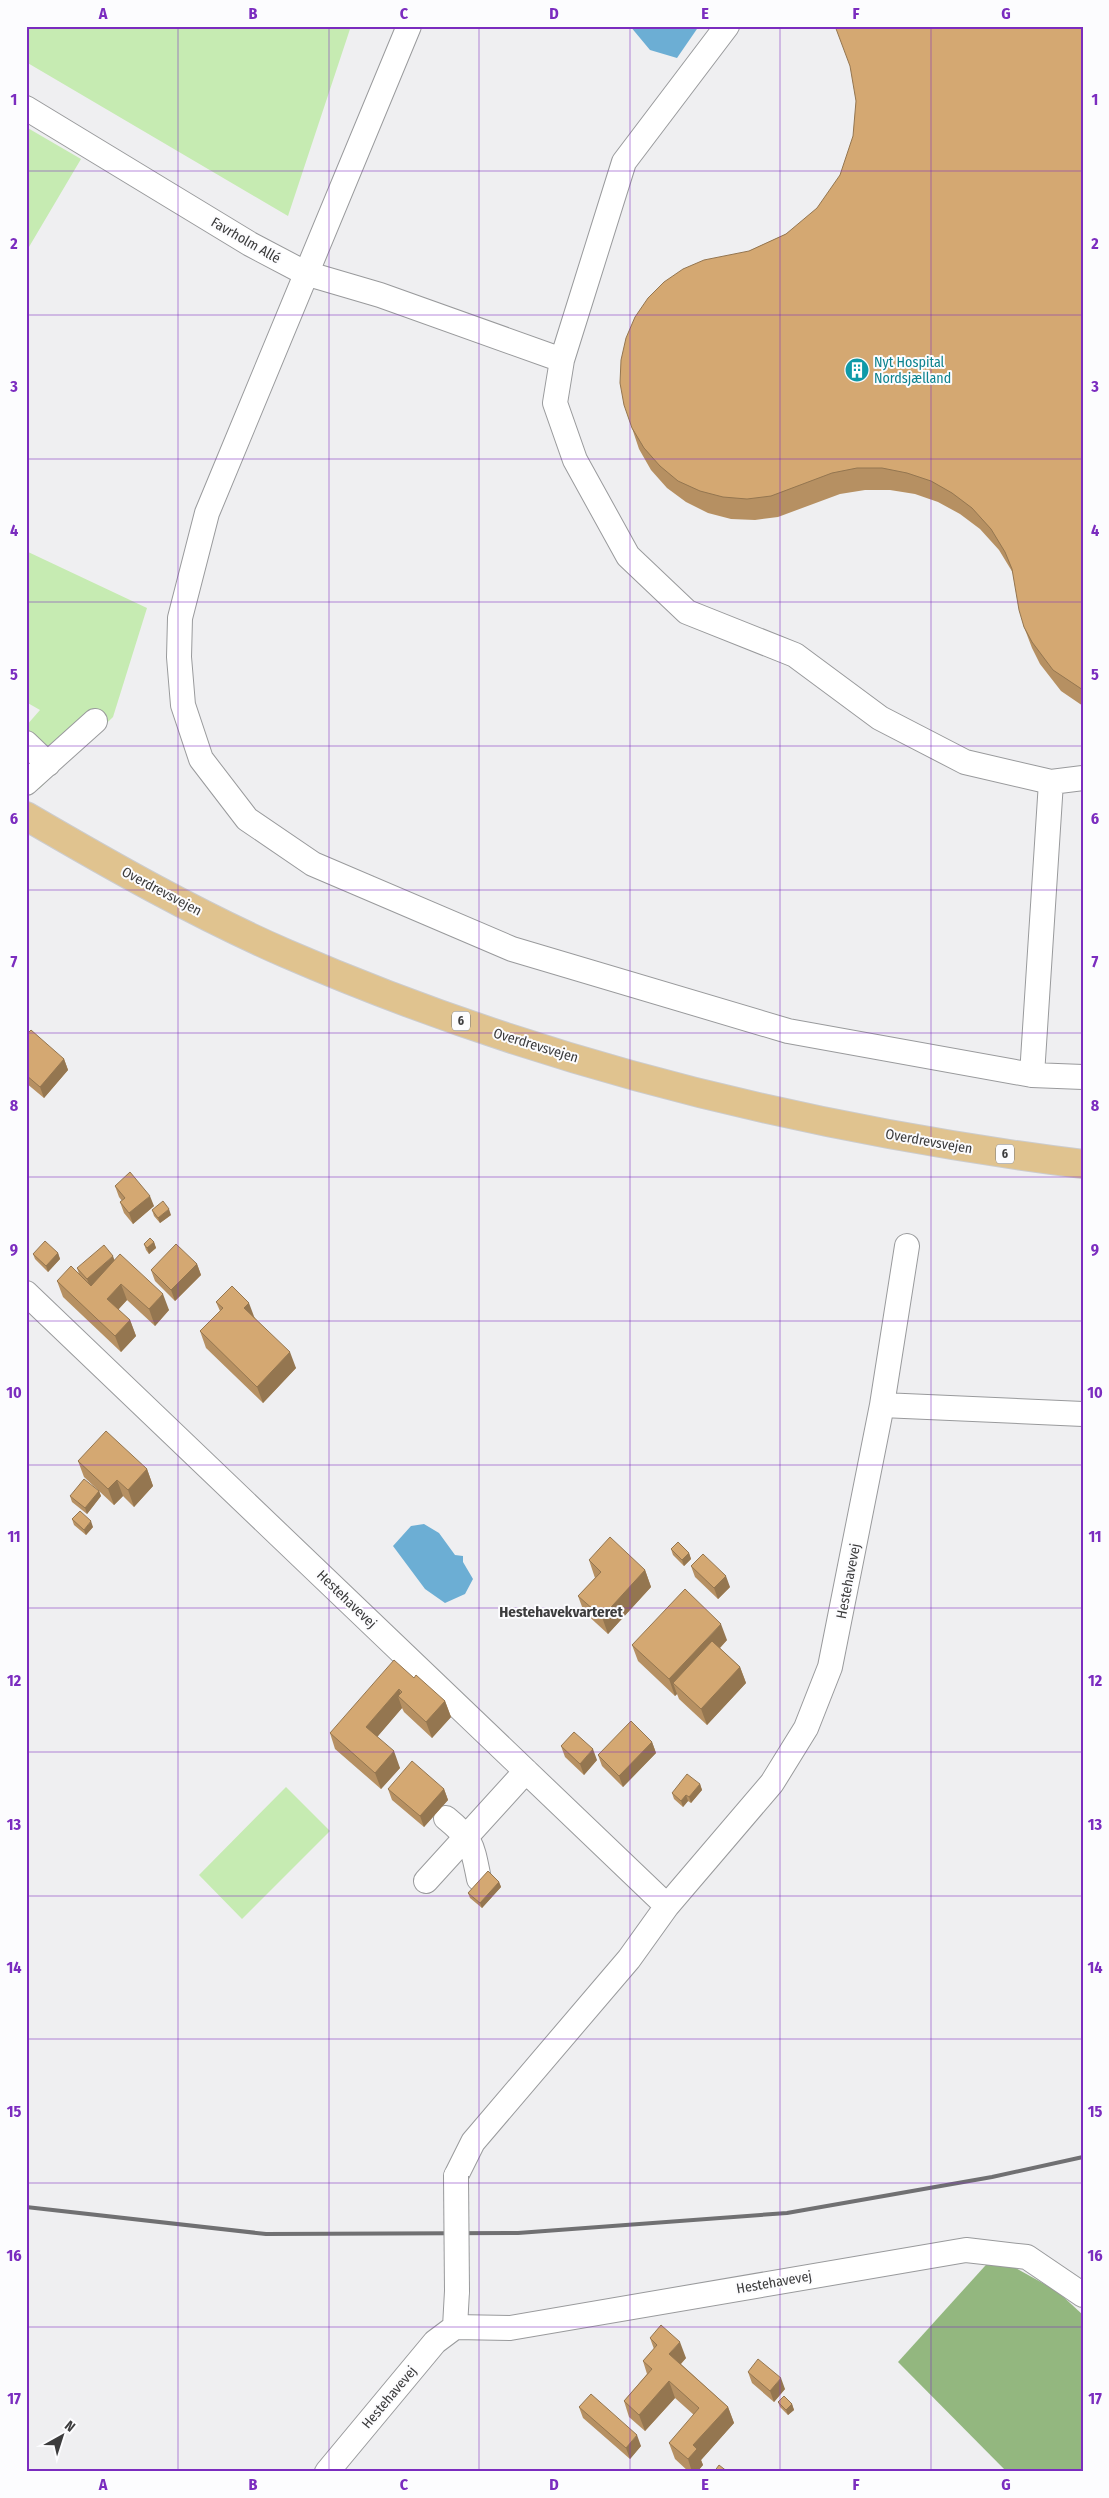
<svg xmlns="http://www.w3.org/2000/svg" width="1109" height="2498" font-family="'Fira Sans Condensed',sans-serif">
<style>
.green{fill:#c6ebb2}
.forest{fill:#93b77f}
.water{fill:#6caed4}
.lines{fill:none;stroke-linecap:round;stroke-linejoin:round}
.minor-casing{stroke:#999a9c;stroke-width:26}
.major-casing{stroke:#cccccd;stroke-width:30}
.minor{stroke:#fff;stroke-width:24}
.major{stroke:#e0c38f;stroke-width:28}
.rail{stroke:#707072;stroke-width:4}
.minor-bridge-casing{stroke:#999a9c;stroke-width:26;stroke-linecap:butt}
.minor-bridge{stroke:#fff;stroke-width:24}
.wall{fill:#b69062}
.shaded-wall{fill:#947650}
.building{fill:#d4a872;stroke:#947650}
.grid{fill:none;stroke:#7b2cbf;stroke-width:1;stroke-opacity:0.55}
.labels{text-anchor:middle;stroke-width:4;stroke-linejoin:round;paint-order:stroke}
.shield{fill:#fcfcfe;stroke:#767677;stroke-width:1}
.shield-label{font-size:12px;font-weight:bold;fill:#3c3c3d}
.street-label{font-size:14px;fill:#3c3c3d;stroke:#fcfcfe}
.culture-label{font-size:14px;fill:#0d838f;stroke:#fcfcfe;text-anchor:start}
.neighbourhood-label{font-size:15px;font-weight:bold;fill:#3c3c3d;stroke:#fcfcfe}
.neatline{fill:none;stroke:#7b2cbf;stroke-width:2}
.grid-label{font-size:16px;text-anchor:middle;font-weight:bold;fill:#7b2cbf}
</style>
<rect width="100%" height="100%" fill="#efeff1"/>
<!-- green -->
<path class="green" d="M26 26H351L288 216 26 62Z
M26 127 81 159 26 252Z
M26 551 147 608 113 717 39 789 26 781V726L40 710 26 702Z
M286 1787 330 1831 242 1919 199 1875Z"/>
<!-- forest -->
<path class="forest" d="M994 2256 1057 2291 1083 2315V2472H1007L898 2362Z"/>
<!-- water -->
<path class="water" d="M630 26H699L677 58 650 50Z
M424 1524 439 1533 455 1555 463 1556V1562L473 1579 465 1594 445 1603 425 1589 393 1546 411 1526Z"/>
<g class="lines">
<defs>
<path id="minor" d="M409 26 207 513 180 618 179 657 183 705 201 759 247 819 313 864 512 949 788 1031 1032 1075 1083 1077
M26 108 250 244 305 273 380 295 562 360 555 403 575 460 628 556 687 612 795 655 880 718 965 762 1051 782 1032 1075
M562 360 624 162 727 26
M26 743 48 764
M1051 782 1083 778
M26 783 95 721
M26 1293 667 1906 629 1959 473 2142 456 2176
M882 1405 1083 1414
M446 1818C473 1840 472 1845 479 1879
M426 1881 526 1771
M667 1906 772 1783 806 1728 830 1667 882 1405 907 1246
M455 2327 457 2291
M327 2472 435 2342 455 2327 510 2328 966 2250 1027 2257 1083 2295"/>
<path id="major" d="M26 816C110 865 196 914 285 953 538 1063 810 1130 1083 1164"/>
</defs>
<!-- minor casing -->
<use href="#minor" class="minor-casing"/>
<!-- major casing -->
<use href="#major" class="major-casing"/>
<!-- minor -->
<use href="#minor" class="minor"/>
<!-- major -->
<use href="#major" class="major"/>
<!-- rail -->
<path class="rail" d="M26 2207 266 2234 518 2233 787 2213 992 2177 1083 2157"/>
<defs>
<path id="minor-bridge" d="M456 2176 457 2291"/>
</defs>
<!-- minor-bridge casing -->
<use href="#minor-bridge" class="minor-bridge-casing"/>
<!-- minor-bridge -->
<use href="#minor-bridge" class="minor-bridge"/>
</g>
<!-- wall -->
<path class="wall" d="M1083 26V706L1061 691 1040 664 1032 648 1024 627 1013 573 999 550 980 529 960 514 938 502 915 494 890 490H865L840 494 778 517 755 520 731 519 708 513 686 502 667 488 651 470 639 449 632 428 749 251 786 234Z
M26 1035 64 1059 68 1070 44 1098 26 1083Z
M115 1186 154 1206 133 1224 124 1213 120 1202 122 1201 119 1197Z
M152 1210 171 1215 160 1223 154 1216Z
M154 1242 156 1248 149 1254 146 1250 144 1244Z
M58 1253 60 1259 48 1272 35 1259 33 1254Z
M115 1260 169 1310 155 1326 127 1300 118 1310 130 1320 136 1336 121 1352 63 1297 57 1281 79 1274 77 1268Z
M197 1264 201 1275 175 1301 155 1281 151 1270Z
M216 1302 254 1317 296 1368 263 1403 206 1348 200 1331 220 1311Z
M78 1461 147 1469 153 1486 134 1507 123 1496 114 1505 84 1477Z
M99 1491 101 1496 87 1514 72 1502 70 1496Z
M72 1519 93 1527 86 1535 74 1525Z
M671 1549 689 1553 691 1559 684 1566 673 1555Z
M589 1560 645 1570 651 1587 608 1634 584 1612 578 1596 595 1578Z
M691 1566 730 1587 718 1599 695 1577Z
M727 1640 720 1648 740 1667 746 1683 707 1725 679 1699 677 1694 675 1696 638 1661 632 1645Z
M414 1678 445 1701 451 1717 432 1738 404 1712 402 1708 377 1737 400 1768 381 1789 335 1749 330 1733Z
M652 1742 656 1753 623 1787 602 1766 598 1755Z
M561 1746 597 1760 584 1775 565 1757Z
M700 1784 702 1790 691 1803 688 1801 683 1807 674 1799 672 1793Z
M388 1789H444L448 1800 424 1827 392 1800Z
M499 1882 501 1887 482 1908 470 1898 468 1893Z
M650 2338 686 2358 681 2364 728 2407 734 2423 701 2460 703 2465 697 2472H689L675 2459 669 2443 694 2415 675 2398 645 2431 629 2417 624 2401 647 2374 643 2361 654 2349Z
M748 2372 785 2389 774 2402 752 2383Z
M778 2402 792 2404 794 2410 788 2415 780 2407Z
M579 2407 641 2446 630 2459 583 2418Z"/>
<!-- shaded-wall -->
<path class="shaded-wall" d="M64 1059 68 1070 44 1098 40 1087Z
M150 1196 154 1206 133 1224 129 1213Z
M169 1209 171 1215 160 1223 158 1218Z
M154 1242 156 1248 149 1254 147 1248Z
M58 1253 60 1259 48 1272 46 1266Z
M113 1256 117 1267 91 1290 87 1279Z
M197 1264 201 1275 175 1301 171 1290Z
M121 1284 127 1300 113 1315 107 1299Z
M163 1294 169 1310 155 1326 149 1309Z
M249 1303 255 1319 244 1308Z
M130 1320 136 1336 121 1352 115 1336Z
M290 1352 296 1368 263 1403 257 1387Z
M147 1469 153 1486 134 1507 128 1490Z
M117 1480 123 1496 114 1505 108 1489Z
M99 1491 101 1496 87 1514 85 1508Z
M91 1521 93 1527 86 1535 84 1530Z
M689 1553 691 1559 684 1566 682 1560Z
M645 1570 651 1587 608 1634 602 1617Z
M726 1576 730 1587 718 1599 714 1588Z
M721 1624 727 1640 681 1690 673 1683 677 1694 675 1696 669 1679Z
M740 1667 746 1683 707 1725 701 1709Z
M399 1689 403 1701 398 1696 402 1708 372 1743 366 1727Z
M445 1701 451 1717 432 1738 426 1722Z
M652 1742 656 1753 623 1787 619 1776Z
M593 1749 597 1760 584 1775 580 1764Z
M394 1751 400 1768 381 1789 375 1773Z
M700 1784 702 1790 691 1803 689 1797Z
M444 1789 448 1800 424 1827 420 1816Z
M686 1795 688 1801 683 1807 681 1801Z
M499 1882 501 1887 482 1908 480 1903Z
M680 2342 686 2358 675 2370 669 2354Z
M781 2378 785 2389 774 2402 770 2391Z
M669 2381 675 2398 645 2431 639 2415Z
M792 2404 794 2410 788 2415 786 2410Z
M728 2407 734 2423 701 2460 703 2465 697 2472H692L688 2459 693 2445Z
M637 2435 641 2446 630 2459 626 2448Z"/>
<!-- building -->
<path class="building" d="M835 26H1083V690L1053 670 1032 642 1024 627 1019 610 1012 569 1005 552 991 529 972 508 952 493 931 481 907 473 882 468H857L832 473 771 496 747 499 723 497 700 491 678 481 660 466 644 448 632 428 624 405 620 383 621 360 626 338 635 317 648 298 664 282 683 269 704 260 749 251 786 234 817 208 840 175 853 136 856 101 850 66Z
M31 1030 64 1059 40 1087 26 1075V1035Z
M130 1172 150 1196 129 1213 120 1202 125 1198 115 1186Z
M163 1201 169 1209 158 1218 152 1210Z
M150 1238 154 1242 147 1248 144 1244Z
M45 1241 58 1253 46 1266 33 1254Z
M176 1244 197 1264 171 1290 151 1270Z
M104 1245 113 1256 87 1279 77 1268Z
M120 1254 163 1294 149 1309 121 1284 107 1299 130 1320 115 1336 57 1281 71 1266 91 1286Z
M232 1286 249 1303 244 1308 290 1352 257 1387 200 1331 223 1308 216 1302Z
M106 1431 147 1469 128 1490 117 1480 108 1489 78 1461Z
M84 1479 99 1491 85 1508 70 1496Z
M80 1511 91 1521 84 1530 72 1519Z
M610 1537 645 1570 602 1617 578 1596 601 1572 589 1560Z
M678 1542 689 1553 682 1560 671 1549Z
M703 1554 726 1576 714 1588 691 1566Z
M685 1589 721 1624 669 1679 632 1645Z
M712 1641 740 1667 701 1709 673 1683Z
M394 1660 414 1678 416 1675 445 1701 426 1722 398 1696 402 1692 399 1689 366 1727 394 1751 375 1773 330 1733Z
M631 1721 652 1742 619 1776 598 1755Z
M574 1732 593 1749 580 1764 561 1746Z
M412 1761 444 1789 420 1816 388 1789Z
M687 1774 700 1784 689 1797 686 1795 681 1801 672 1793Z
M488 1871 499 1882 480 1903 468 1893Z
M661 2325 680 2342 669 2354 728 2407 693 2445 697 2449 688 2459 669 2443 699 2408 669 2381 639 2415 624 2401 652 2369 643 2361 657 2345 650 2338Z
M758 2359 781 2378 770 2391 748 2372Z
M591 2394 637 2435 626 2448 579 2407Z
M784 2396 792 2404 786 2410 778 2402Z
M719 2465 728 2472H714Z"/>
<!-- grid -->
<path class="grid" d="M178 26V2472M329 26V2472M479 26V2472M630 26V2472M780 26V2472M931 26V2472M26 171H1083M26 315H1083M26 459H1083M26 602H1083M26 746H1083M26 890H1083M26 1033H1083M26 1177H1083M26 1321H1083M26 1465H1083M26 1608H1083M26 1752H1083M26 1896H1083M26 2039H1083M26 2183H1083M26 2327H1083"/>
<!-- icons -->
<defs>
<symbol id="building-disc" viewBox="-11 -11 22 22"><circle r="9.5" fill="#0f9aa8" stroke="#fcfcfe"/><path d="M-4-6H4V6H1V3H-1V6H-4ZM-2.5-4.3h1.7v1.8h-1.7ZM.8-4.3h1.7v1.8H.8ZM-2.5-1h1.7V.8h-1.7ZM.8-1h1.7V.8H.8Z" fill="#fff"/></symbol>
</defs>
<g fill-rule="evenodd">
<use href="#building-disc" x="843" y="356" width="28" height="28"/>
</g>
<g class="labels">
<!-- shield labels -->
<g class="shield">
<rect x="452" y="1011.5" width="18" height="19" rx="4"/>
<rect x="996" y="1144.5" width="18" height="19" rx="4"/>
</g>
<g class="shield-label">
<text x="461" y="1025">6</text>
<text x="1005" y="1158">6</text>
</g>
<!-- street labels -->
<g class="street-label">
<text transform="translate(246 240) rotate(30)" y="5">Favrholm Allé</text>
<text transform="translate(162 891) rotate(28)" y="5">Overdrevsvejen</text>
<text transform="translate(536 1045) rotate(17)" y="5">Overdrevsvejen</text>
<text transform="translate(929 1141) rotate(10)" y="5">Overdrevsvejen</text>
<text transform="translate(848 1581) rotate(-79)" y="5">Hestehavevej</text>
<text transform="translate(347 1599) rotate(44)" y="5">Hestehavevej</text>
<text transform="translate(774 2282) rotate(-10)" y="5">Hestehavevej</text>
<text transform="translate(389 2397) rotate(-50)" y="5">Hestehavevej</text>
</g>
<!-- culture labels -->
<g class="culture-label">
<text x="874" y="367">Nyt Hospital<tspan x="874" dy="16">Nordsjælland</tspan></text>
</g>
<!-- neighbourhood labels -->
<g class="neighbourhood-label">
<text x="561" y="1617">Hestehavekvarteret</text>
</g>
</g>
<!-- border -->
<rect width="1109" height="2498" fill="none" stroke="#fcfcfe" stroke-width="55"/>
<!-- north arrow -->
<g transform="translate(62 2436) rotate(39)" stroke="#fcfcfe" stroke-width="4" paint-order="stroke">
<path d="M0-4L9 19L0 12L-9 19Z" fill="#3c3c3d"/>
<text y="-8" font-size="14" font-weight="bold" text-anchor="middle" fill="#3c3c3d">N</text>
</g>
<rect x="28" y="28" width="1054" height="2442" class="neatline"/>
<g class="grid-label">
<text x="103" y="19">A</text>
<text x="253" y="19">B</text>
<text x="404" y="19">C</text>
<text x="554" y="19">D</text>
<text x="705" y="19">E</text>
<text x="856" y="19">F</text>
<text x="1006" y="19">G</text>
<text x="14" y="105">1</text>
<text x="1095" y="105">1</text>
<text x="14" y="249">2</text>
<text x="1095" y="249">2</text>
<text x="14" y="392">3</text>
<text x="1095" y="392">3</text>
<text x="14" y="536">4</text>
<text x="1095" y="536">4</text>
<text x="14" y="680">5</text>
<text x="1095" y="680">5</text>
<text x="14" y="824">6</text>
<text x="1095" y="824">6</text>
<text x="14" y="967">7</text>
<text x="1095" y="967">7</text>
<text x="14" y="1111">8</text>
<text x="1095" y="1111">8</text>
<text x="14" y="1255">9</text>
<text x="1095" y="1255">9</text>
<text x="14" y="1398">10</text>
<text x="1095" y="1398">10</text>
<text x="14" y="1542">11</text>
<text x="1095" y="1542">11</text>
<text x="14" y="1686">12</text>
<text x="1095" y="1686">12</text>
<text x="14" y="1830">13</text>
<text x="1095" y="1830">13</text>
<text x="14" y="1973">14</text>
<text x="1095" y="1973">14</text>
<text x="14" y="2117">15</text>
<text x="1095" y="2117">15</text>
<text x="14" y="2261">16</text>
<text x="1095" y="2261">16</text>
<text x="14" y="2404">17</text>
<text x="1095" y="2404">17</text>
<text x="103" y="2490">A</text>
<text x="253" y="2490">B</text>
<text x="404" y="2490">C</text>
<text x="554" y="2490">D</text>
<text x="705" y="2490">E</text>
<text x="856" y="2490">F</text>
<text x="1006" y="2490">G</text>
</g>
</svg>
